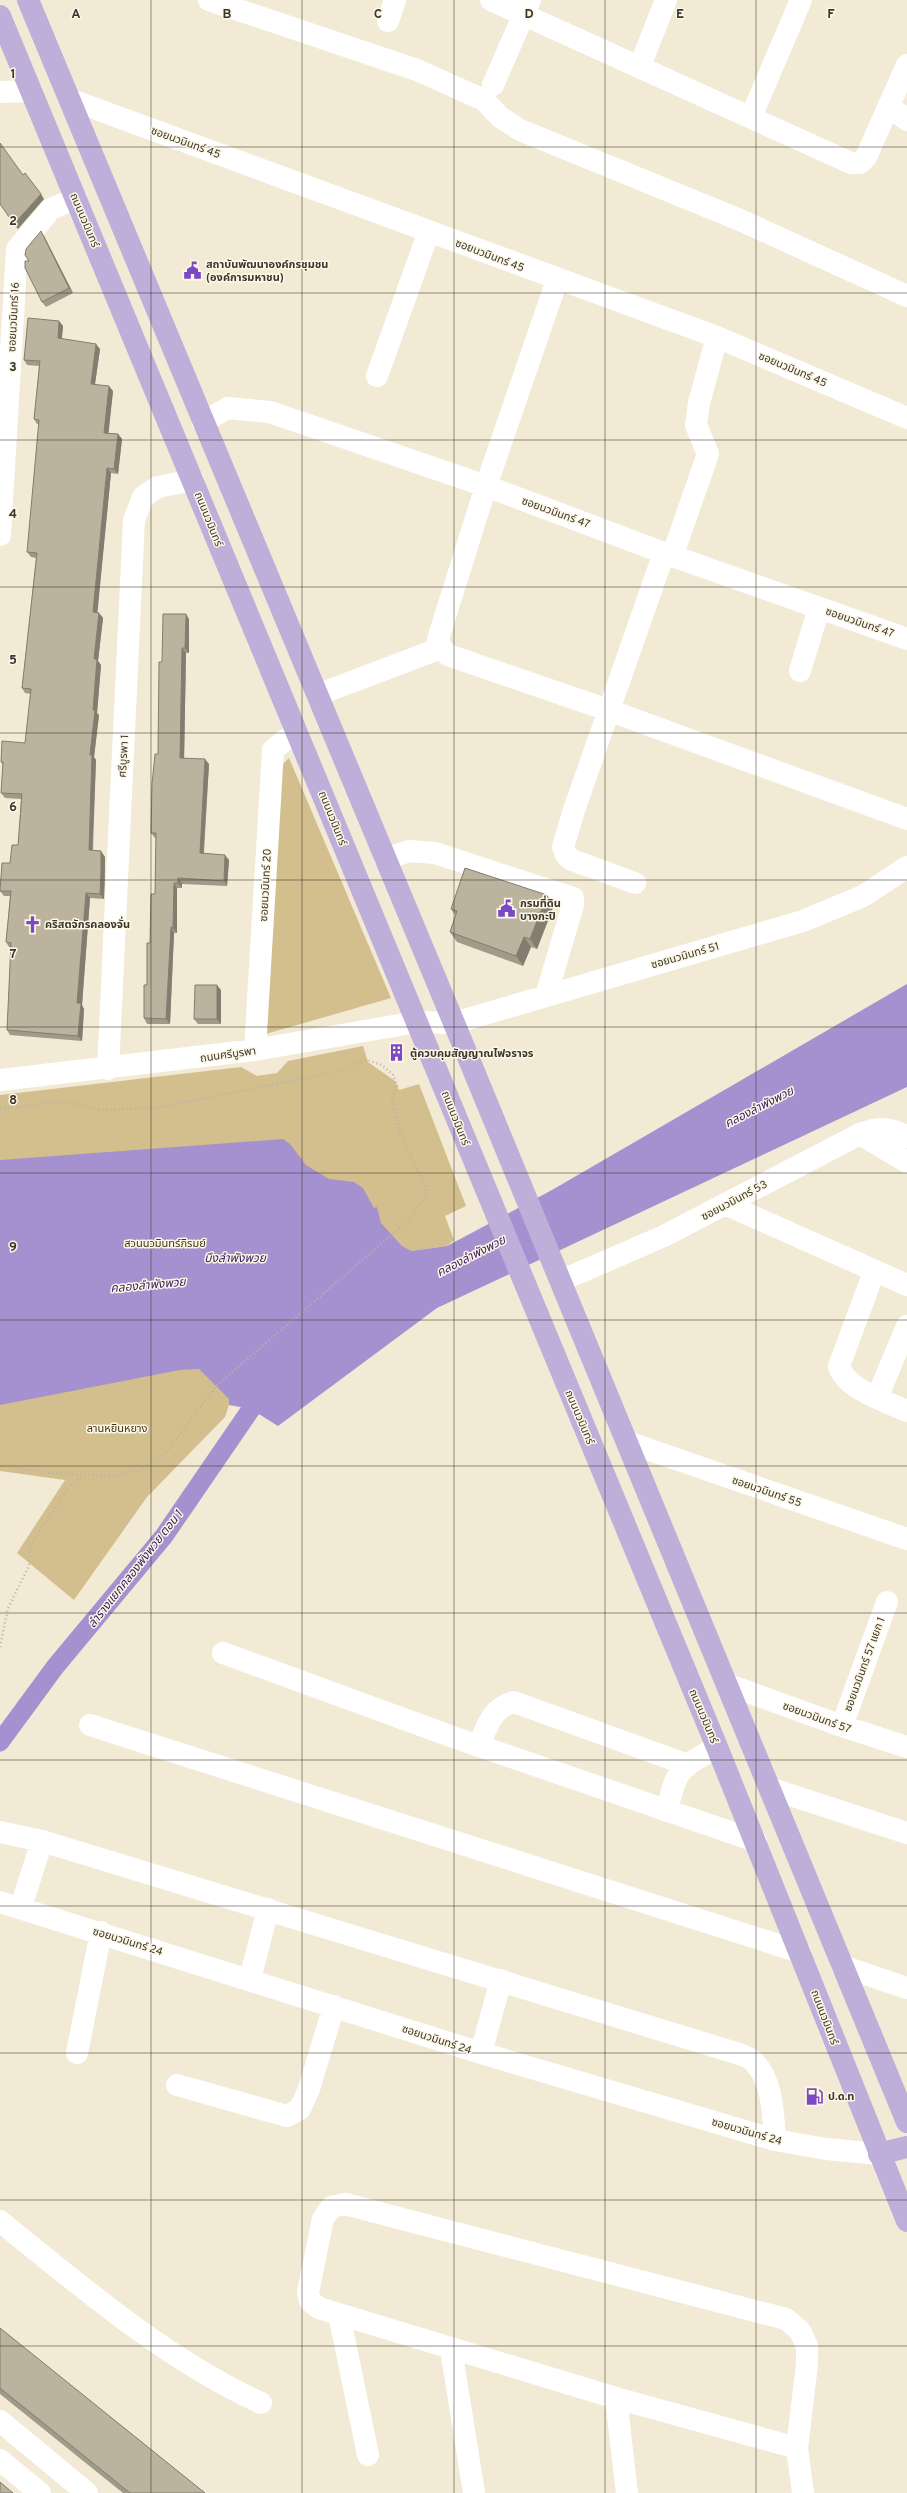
<svg xmlns="http://www.w3.org/2000/svg" width="907" height="2493" font-family="Overpass,'Noto Sans Thai',sans-serif">
<style>
.green{fill:#d3bf8d}
.water{fill:#a691d0}
.lines{fill:none;stroke-linecap:round;stroke-linejoin:round}
.canal{stroke:#a691d0;stroke-width:19}
.path{stroke:#b9b3a2;stroke-width:2.5;stroke-dasharray:1 3;stroke-linecap:butt}
.minor{stroke:#fff;stroke-width:22}
.major{stroke:#bdaeda;stroke-width:22}
.wall{fill:#a19a88}
.shaded-wall{fill:#837d6f}
.building{fill:#bbb39e;stroke:#837d6f}
.grid{fill:none;stroke:#3a372e;stroke-width:1;stroke-opacity:0.55}
.labels{text-anchor:middle;stroke-width:3;stroke-linejoin:round;paint-order:stroke}
.street-label{font-size:11px;fill:#3a372e;stroke:#fef7e6}
.poi-label{font-size:11px;font-weight:bold;fill:#3a372e;stroke:#fef7e6;text-anchor:start}
.park-label{font-size:11px;fill:#403415;stroke:#fef7e6}
.water-label{font-size:12px;font-style:italic;fill:#391862;stroke:#fef7e6}
.grid-label{font-size:13px;text-anchor:middle;font-weight:bold;fill:#3a372e;stroke:#fef7e6;stroke-width:3;stroke-linejoin:round;paint-order:stroke}
</style>
<rect width="100%" height="100%" fill="#f2ead5"/>
<!-- green -->
<path class="green" d="M289 758 391 998 262 1035 277 770Z
M363 1046 368 1062 395 1081 399 1090 419 1084 466 1206 445 1216 454 1240 447 1246 411 1251 229 1405 225 1417 147 1497 74 1600 17 1553 65 1480 0 1471V1095L241 1067 257 1076 277 1073 288 1061Z"/>
<!-- water -->
<path class="water" d="M907 984V1087L437 1308 278 1426 251 1409 229 1405V1399L199 1369 180 1370 0 1405V1160L283 1139 290 1144 306 1165 329 1179 354 1182 363 1188 374 1208 377 1207 381 1223 402 1246 411 1251 447 1246 552 1190Z"/>
<g class="lines">
<!-- canal -->
<path class="canal" d="M0 1742 55 1667 164 1536 251 1409 268 1391"/>
<!-- path -->
<path class="path" d="M0 1109 54 1102H67L103 1110 156 1108 334 1072 367 1060 382 1065 393 1075 397 1086 392 1097 399 1130 426 1188V1195L411 1218 215 1387 165 1454 141 1469 115 1476 49 1473 0 1465
M0 1647 8 1608 29 1566 30 1546 70 1486 82 1475"/>
<!-- minor -->
<path class="minor" d="M209 0 417 70 484 100 500 117 520 130 740 220 907 296
M491 0 851 163H860L866 157 907 65
M388 21 395 0
M640 66 666 0
M493 85 530 0
M0 92 31 91
M69 99 717 337 907 418
M889 106 907 120
M751 117 801 0
M557 280 486 486 438 639 441 648 448 655 608 710 907 819
M377 376 429 231
M203 422 228 408 270 412 486 486 664 553 907 639
M0 535 17 249 51 209 76 198
M673 554 708 454 696 425 699 403 717 337
M800 671 819 608
M317 695 441 648
M385 859 409 851 435 853 573 898V905L546 996
M635 883 572 860 566 855 563 847 574 810 664 553
M255 1050 273 750 285 740 299 736
M108 1069 134 520 143 497 158 487 193 480
M0 1080 255 1050 417 1022 454 1023 803 921 863 896 907 867
M860 1134 907 1162
M725 1204 907 1285
M874 1272 839 1366C845 1389 887 1402 907 1411
M560 1281 664 1236 860 1134C878 1127 890 1127 907 1137
M877 1398 907 1326
M627 1442 907 1539
M223 1653 453 1737 756 1841
M729 1685 842 1726 907 1747
M90 1725 800 1952
M842 1726 887 1602
M479 1746C487 1726 492 1707 514 1702L688 1765
M772 1789 907 1833
M667 1811C677 1766 679 1770 717 1747
M0 1832 42 1841 736 2053C741 2055 749 2057 753 2061 773 2080 773 2114 775 2140
M0 1902 481 2053 775 2140 826 2149 879 2154
M21 1907 42 1841
M842 1966 907 1988
M250 1979 268 1909
M77 2053 101 1932
M481 2053 501 1980
M177 2085 287 2116 300 2109 309 2089 334 2006
M0 2221C80 2286 167 2360 261 2403
M339 2314 368 2455
M451 2349 474 2493
M616 2398 627 2493
M0 2421 87 2493
M797 2448 616 2398 319 2308 310 2301 308 2292 323 2219 331 2207 345 2204 786 2319 800 2331 807 2346V2364L797 2448 803 2493
M0 2460 40 2493"/>
<!-- major -->
<path class="major" d="M28 0 454 1023 907 2122
M0 16 717 1747 907 2221
M879 2154 907 2147"/>
</g>
<!-- wall -->
<path class="wall" d="M44 236 73 293 46 307 42 302 29 261Z
M59 321 63 326 62 339 100 349 95 385 113 391 108 433 118 434 122 439 118 474 111 473 97 612 99 613 103 618 98 661 101 665 97 713 99 715 94 757 96 760 93 851 105 857V876L104 899 90 898 82 1005 84 1009 82 1041 10 1035 7 1030 11 947H9L6 942 10 896H4L0 891 10 863 18 845 21 799 5 798 1 793 3 765 1 762 25 743 31 694 25 693 22 688 36 558 31 557 27 552 39 424H37L34 419 39 366 27 365 24 360Z
M189 619V653H186L184 758 209 764 204 853 229 860 227 886 182 884V888H177V933H174L170 1024H147L144 1018 155 894 156 838H155L151 833 158 754 162 662Z
M554 905 537 949 531 947 523 966 457 942 450 932 456 916 451 909Z
M221 990V1024H198L194 1019Z
M0 2328 205 2493H123L0 2394Z"/>
<!-- shaded-wall -->
<path class="shaded-wall" d="M41 194 44 199 18 229 14 224Z
M41 231 44 236 73 293 69 288Z
M59 321 63 326 61 344 58 338Z
M96 344 100 349 94 390 91 384Z
M109 386 113 391 108 438 104 433Z
M118 434 122 439 118 474 114 469Z
M107 468 111 473 97 617 93 612Z
M99 613 103 618 98 661 101 665 97 713 99 715 94 757 96 760 92 856 89 850 90 755 93 710 94 659Z
M186 614 189 619V653L185 648Z
M182 648 186 653 184 763 180 758Z
M205 759 209 764 203 858 200 853Z
M101 851 105 857 104 899 100 894Z
M225 855 229 860 227 886 224 881Z
M178 878 182 884V888L178 883Z
M174 883 177 888V933L173 928Z
M86 893 90 898 82 1005 84 1009 82 1041 78 1036 77 1003Z
M547 895 554 905 537 949 530 939Z
M171 927 174 933 170 1024 166 1019Z
M524 937 531 947 523 966 516 956Z
M217 985 221 990V1024L217 1019Z"/>
<!-- building -->
<path class="building" d="M0 143 23 175 25 173 41 194 14 224 0 204Z
M41 231 69 288 42 302 25 268V261H29L25 255 26 249Z
M28 318 59 321 58 338 96 344 91 384 109 386 104 433 118 434 114 469 107 468 93 612 99 613 94 659H97L93 710H95L90 755H92L89 850 101 851V871L100 894 86 893 77 1003H81L78 1036 7 1030 11 943 6 942 11 891H0L2 863H10L12 845H18L22 794 1 793 3 762H1L2 741 25 743 31 689 22 688 37 553 27 552 39 420 34 419 40 361 24 360Z
M163 614H186L185 648H182L180 758 205 759 200 853 225 855 224 881 178 878V883H174L173 928 171 927 166 1019 144 1018V985H147V943H150L151 894H155L156 833H151L152 784 155 754H158L159 662H162Z
M465 868 547 895 530 939 524 937 516 956 450 932 457 911 451 909Z
M195 985H217V1019H194Z
M0 2328 205 2493H130L0 2388Z
M0 2482 13 2493H0Z"/>
<!-- grid -->
<path class="grid" d="M151 0V2493M302 0V2493M454 0V2493M605 0V2493M756 0V2493M0 147H907M0 293H907M0 440H907M0 587H907M0 733H907M0 880H907M0 1027H907M0 1173H907M0 1320H907M0 1466H907M0 1613H907M0 1760H907M0 1906H907M0 2053H907M0 2200H907M0 2346H907"/>
<!-- icons -->
<defs>
<symbol id="civic-bare" viewBox="-9 -9 18 18"><path d="M-.6-6.5H3V-4.5H.6V-3L4-1V1h2V6H-6V1h2V-1L-.6-3ZM-1.2 2.5V6h2.4V2.5Z" fill="#7b4ac2" stroke="#fef7e6" stroke-width="2.5" paint-order="stroke"/></symbol>
<symbol id="church-bare" viewBox="-9 -9 18 18"><path d="M-1.2-6h2.4v3.5h3.3v2.4h-3.3V6h-2.4V-.1h-3.3v-2.4h3.3Z" fill="#7b4ac2" stroke="#fef7e6" stroke-width="2.5" paint-order="stroke"/></symbol>
<symbol id="building-bare" viewBox="-9 -9 18 18"><path d="M-4-6H4V6H1V3H-1V6H-4ZM-2.5-4.3h1.7v1.8h-1.7ZM.8-4.3h1.7v1.8H.8ZM-2.5-1h1.7V.8h-1.7ZM.8-1h1.7V.8H.8Z" fill="#7b4ac2" stroke="#fef7e6" stroke-width="2.5" paint-order="stroke"/></symbol>
<symbol id="fuel-bare" viewBox="-9 -9 18 18"><path d="M-5.5-6h7V0h2V4h1.3V-2.5L3-4.5l.8-.8L6-3V5H2.5V1h-1V6h-7ZM-4.2-4.7v3.2H.2V-4.7Z" fill="#7b4ac2" stroke="#fef7e6" stroke-width="2.5" paint-order="stroke"/></symbol>
</defs>
<g fill-rule="evenodd">
<use href="#civic-bare" x="180" y="258" width="25" height="25"/>
<use href="#civic-bare" x="494" y="896" width="25" height="25"/>
<use href="#church-bare" x="20" y="912" width="25" height="25"/>
<use href="#building-bare" x="384" y="1040" width="25" height="25"/>
<use href="#fuel-bare" x="802" y="2084" width="25" height="25"/>
</g>
<g class="labels">
<!-- street labels -->
<g class="street-label">
<text transform="translate(186 142) rotate(20)" y="4">ซอยนวมินทร์ 45</text>
<text transform="translate(85 220) rotate(67)" y="4">ถนนนวมินทร์</text>
<text transform="translate(490 255) rotate(21)" y="4">ซอยนวมินทร์ 45</text>
<text transform="translate(13 317) rotate(-87)" y="4">ซอยนวมินทร์ 16</text>
<text transform="translate(793 369) rotate(23)" y="4">ซอยนวมินทร์ 45</text>
<text transform="translate(556 512) rotate(20)" y="4">ซอยนวมินทร์ 47</text>
<text transform="translate(209 519) rotate(68)" y="4">ถนนนวมินทร์</text>
<text transform="translate(860 622) rotate(19)" y="4">ซอยนวมินทร์ 47</text>
<text transform="translate(123 756) rotate(-87)" y="4">ศรีบูรพา 1</text>
<text transform="translate(333 818) rotate(68)" y="4">ถนนนวมินทร์</text>
<text transform="translate(265 885) rotate(-87)" y="4">ซอยนวมินทร์ 20</text>
<text transform="translate(685 955) rotate(-16)" y="4">ซอยนวมินทร์ 51</text>
<text transform="translate(228 1054) rotate(-8)" y="4">ถนนศรีบูรพา</text>
<text transform="translate(456 1118) rotate(68)" y="4">ถนนนวมินทร์</text>
<text transform="translate(734 1200) rotate(-28)" y="4">ซอยนวมินทร์ 53</text>
<text transform="translate(580 1417) rotate(67)" y="4">ถนนนวมินทร์</text>
<text transform="translate(767 1491) rotate(19)" y="4">ซอยนวมินทร์ 55</text>
<text transform="translate(864 1664) rotate(-70)" y="4">ซอยนวมินทร์ 57 แยก 1</text>
<text transform="translate(704 1716) rotate(67)" y="4">ถนนนวมินทร์</text>
<text transform="translate(817 1717) rotate(20)" y="4">ซอยนวมินทร์ 57</text>
<text transform="translate(128 1941) rotate(17)" y="4">ซอยนวมินทร์ 24</text>
<text transform="translate(825 2017) rotate(69)" y="4">ถนนนวมินทร์</text>
<text transform="translate(437 2039) rotate(18)" y="4">ซอยนวมินทร์ 24</text>
<text transform="translate(747 2131) rotate(16)" y="4">ซอยนวมินทร์ 24</text>
</g>
<!-- poi labels -->
<g class="poi-label">
<text x="206" y="268">สถาบันพัฒนาองค์กรชุมชน<tspan x="206" dy="13">(องค์การมหาชน)</tspan></text>
<text x="520" y="907">กรมที่ดิน<tspan x="520" dy="13">บางกะปิ</tspan></text>
<text x="45" y="928">คริสตจักรคลองจั่น</text>
<text x="410" y="1057">ตู้ควบคุมสัญญาณไฟจราจร</text>
<text x="828" y="2100">ป.ด.ท</text>
</g>
<!-- park labels -->
<g class="park-label">
<text x="165" y="1247">สวนนวมินทร์ภิรมย์</text>
<text x="117" y="1432">ลานหยินหยาง</text>
</g>
<!-- water labels -->
<g class="water-label">
<text transform="translate(759 1107) rotate(-27)" y="4">คลองลำพังพวย</text>
<text transform="translate(471 1256) rotate(-27)" y="4">คลองลำพังพวย</text>
<text x="235" y="1262">บึงลำพังพวย</text>
<text transform="translate(148 1285) rotate(-5)" y="4">คลองลำพังพวย</text>
<text transform="translate(135 1569) rotate(-52)" y="4">ลำรางแยกคลองพังพวย ตอน 1</text>
</g>
</g>
<g class="grid-label">
<text x="76" y="18">A</text>
<text x="227" y="18">B</text>
<text x="378" y="18">C</text>
<text x="529" y="18">D</text>
<text x="680" y="18">E</text>
<text x="831" y="18">F</text>
<text x="13" y="78">1</text>
<text x="13" y="225">2</text>
<text x="13" y="371">3</text>
<text x="13" y="518">4</text>
<text x="13" y="664">5</text>
<text x="13" y="811">6</text>
<text x="13" y="958">7</text>
<text x="13" y="1104">8</text>
<text x="13" y="1251">9</text>
</g>
</svg>
